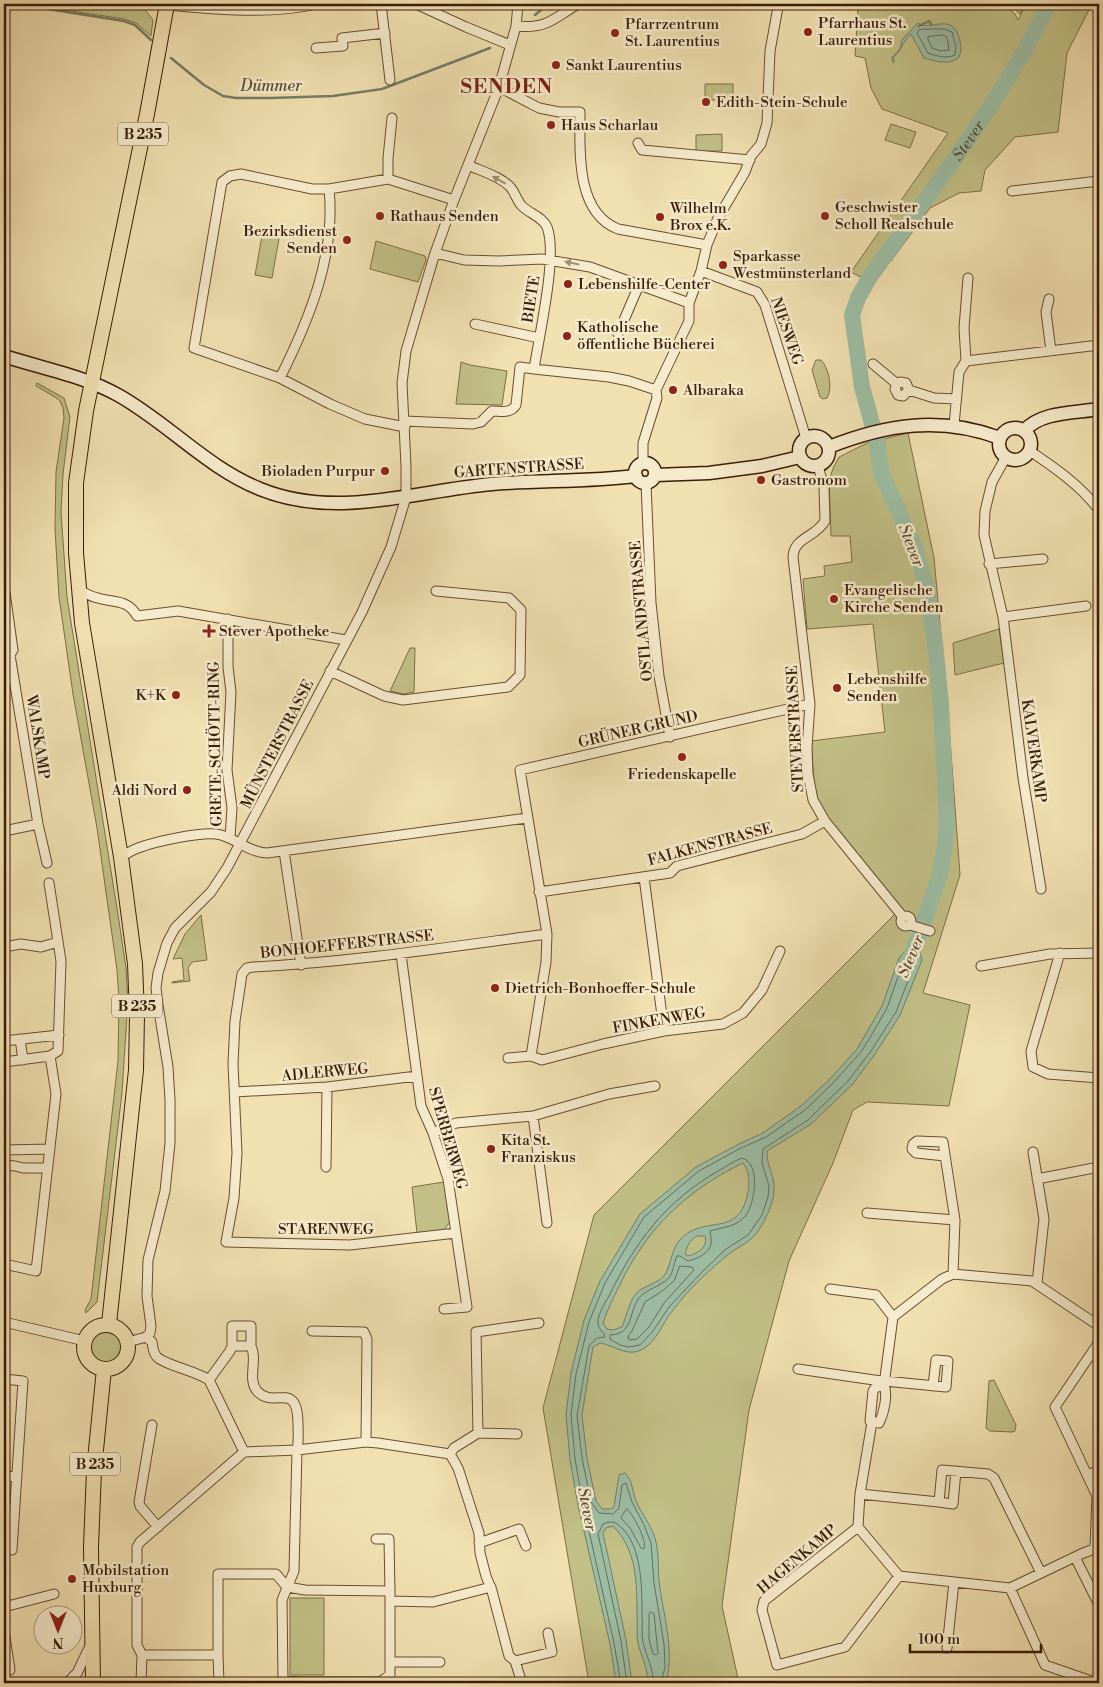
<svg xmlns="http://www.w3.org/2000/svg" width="1103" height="1687" font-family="'Libre Bodoni',serif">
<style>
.green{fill:#c2c086;stroke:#7e6e46}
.water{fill:#9cbea5;stroke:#757d66;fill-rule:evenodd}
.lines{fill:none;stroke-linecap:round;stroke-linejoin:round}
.shore{stroke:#6c6d56;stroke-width:1}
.stream{stroke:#757d66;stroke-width:2.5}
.river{stroke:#9cbea5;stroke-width:16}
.street-casing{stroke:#684d31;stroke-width:11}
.secondary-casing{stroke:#3b1c07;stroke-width:15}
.primary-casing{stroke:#3b1c07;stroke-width:16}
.street{stroke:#f6ebcc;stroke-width:9}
.secondary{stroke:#f6ebcc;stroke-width:12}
.primary{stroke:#f1e0b0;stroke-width:14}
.oneway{fill:#a28e73}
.poi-dot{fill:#8f2418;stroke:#f6ebcc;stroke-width:2}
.labels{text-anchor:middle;stroke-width:5;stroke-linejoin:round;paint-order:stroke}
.shield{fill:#f6ebcc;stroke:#735a42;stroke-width:1}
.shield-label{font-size:14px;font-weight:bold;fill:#3b1c07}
.poi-label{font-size:15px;fill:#3b1c07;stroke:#f6ebcc;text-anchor:start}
.street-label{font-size:15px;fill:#3b1c07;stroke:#f6ebcc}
.water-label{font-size:16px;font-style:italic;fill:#584d36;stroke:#f6ebcc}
.district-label{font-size:20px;font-weight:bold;letter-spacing:1px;fill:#7a1f14;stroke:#f6ebcc}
</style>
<rect width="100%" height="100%" fill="#f1e0b0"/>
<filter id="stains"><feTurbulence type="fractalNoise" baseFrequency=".004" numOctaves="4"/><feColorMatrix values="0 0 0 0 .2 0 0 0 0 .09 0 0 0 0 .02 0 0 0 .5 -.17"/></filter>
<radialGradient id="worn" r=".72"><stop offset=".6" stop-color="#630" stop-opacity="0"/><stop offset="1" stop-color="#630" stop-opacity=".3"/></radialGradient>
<!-- green -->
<path class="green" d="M26 4H109L143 7 153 20 151 36 136 23 124 19Z
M790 4H1003L1015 14 1018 20 1021 15 1009 4H1021V14L1026 4H1092L1067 53 1058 132 1015 137 985 170 981 191 959 193 930 208 891 261 870 282 851 272 948 133 882 109 871 88 865 58 855 56 858 9Z
M705 84H733V100H705Z
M891 124 916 132 910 148 885 140Z
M722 134V151H696V135Z
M263 230 280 233 272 278 255 275Z
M376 241 425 256 426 260 418 282 370 269Z
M816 360H821C829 368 833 388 827 398L823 399 820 397 812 370Z
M461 362 470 365 507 371 502 405 456 404Z
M37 383 64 398 70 417 63 474 61 512 67 597 119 921 126 968 128 1000 122 1093 97 1302 86 1313 85 1310 91 1299 118 1061 119 999 117 970 97 828 73 694 59 597 55 529 56 472 64 418 63 408 60 401 55 397 36 386Z
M908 433 934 558 947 699 960 875 923 993 970 1005 949 1106 867 1102 853 1110 833 1163 789 1261 749 1410 722 1606 739 1683H589L543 1408 594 1215 899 910 830 821 815 796 811 741 885 732 873 624 807 629 803 579 825 576 824 566 852 562 850 536H831L829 480 834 466 839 457 867 443Z
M999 629 1004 663 955 675 953 643Z
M410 648H415L414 692 403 694 390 691Z
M201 915 207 960 192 962 188 968 190 981 172 983V982L184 980 182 958 173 959 185 934Z
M444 1182 450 1222 444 1230 417 1233 412 1187Z
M90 1347a17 17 0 1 1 34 0a17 17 0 1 1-34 0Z
M994 1380 1016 1425 1015 1431 1012 1432 990 1431 986 1428 989 1381Z
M290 1598H324V1675H290Z"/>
<!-- water -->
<path class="water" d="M918 23C930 32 951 12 959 37 961 44 962 51 959 57 949 66 936 61 924 58L911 34C902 42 903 49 893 58L895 61 893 63 892 57 900 49 902 40Z
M912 936 924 940 920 952 922 960 900 1015 875 1054 852 1085 811 1124 767 1151C767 1166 772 1171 774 1184 775 1195 771 1208 766 1217 763 1224 757 1234 751 1239 744 1245 736 1248 729 1254 709 1270 688 1290 673 1310 663 1322 657 1341 643 1349 628 1358 613 1345 600 1343L593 1347 582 1415 587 1458 596 1501 602 1509H611L614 1507 619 1475 625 1473C633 1481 632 1491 636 1501 642 1515 653 1527 656 1542 659 1555 658 1568 659 1581 663 1615 675 1649 666 1683H648C648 1669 641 1656 638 1643 636 1634 638 1624 637 1616 637 1583 637 1550 613 1526L606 1528 603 1533 626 1640 632 1683H616L610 1644 578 1505 570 1460 566 1415 571 1373 584 1320 600 1281 640 1214 696 1167 737 1145 763 1133 801 1106 829 1080 857 1049 882 1006 899 958 908 947ZM743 1163C749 1170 750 1182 748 1192 739 1241 703 1212 679 1241 672 1249 671 1263 666 1273 660 1284 642 1285 635 1295 629 1303 626 1317 622 1327L613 1330 607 1329 603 1323 607 1312C617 1290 627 1268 641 1248 666 1211 703 1182 743 1163ZM697 1236H705C708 1248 698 1253 688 1256L685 1254C687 1246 690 1240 697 1236Z"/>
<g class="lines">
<!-- shore -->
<path class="shore" d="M931 29H944L952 32 956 47 955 55C947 59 936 56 928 53L917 33 919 30Z
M943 35 947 37 949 50 941 51 932 48 928 39V37Z
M680 1266 692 1267 694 1270 664 1303 649 1327 637 1339 629 1340 628 1336 632 1331 645 1302 661 1292 674 1281Z
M627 1509C634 1516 647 1540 644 1549L641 1548 630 1528 621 1518Z
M651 1612 654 1614 658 1653 656 1655 653 1654 649 1640V1614Z
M621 1683 614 1643 583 1504 575 1459 571 1415 576 1374 589 1322 605 1283 644 1217 699 1171 739 1149 766 1137 805 1110 833 1083 861 1052 872 1034 887 1008 904 960 911 951H914L916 960 896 1012 871 1051 848 1081 808 1120 763 1149 762 1163 769 1186 768 1197 762 1215 748 1235 726 1249 702 1272 669 1307 653 1331 640 1345 628 1347 620 1345 610 1339V1335C634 1334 628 1313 639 1298 645 1290 661 1286 669 1278 673 1273 674 1262 677 1256H680L688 1261C696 1259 709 1254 711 1244 712 1240 710 1234 710 1231 723 1227 737 1227 746 1215 755 1203 761 1163 742 1158 733 1161 726 1167 718 1171 666 1201 635 1242 609 1296 605 1303 597 1315 598 1324 599 1330 604 1332 605 1337L597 1338 589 1346 577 1416 582 1458 591 1502 599 1513 613 1514 619 1508 622 1485 626 1483 632 1502 644 1525 651 1543 654 1583 664 1644 665 1667 661 1683
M627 1683 621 1641 598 1534 603 1524C612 1520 616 1522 623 1529 642 1549 642 1589 642 1615 643 1623 641 1633 643 1642 646 1656 654 1669 653 1683"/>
<!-- stream -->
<path class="stream" d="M16 4 124 21 135 25 151 40
M4 5 14 4
M535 15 548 4
M919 26 929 21 931 24
M171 58 204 85 223 96 236 98H271L333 96 382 89 490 48
M4 373 9 374"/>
<!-- river -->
<path class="river" id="s1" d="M910 958 918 938 940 874 945 844 947 822 941 704 935 643 926 584 914 546 881 472 878 445 862 387 852 315 858 298 868 280C931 190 1001 103 1049 4"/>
<defs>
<path id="street" d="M381 4 390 80
M416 4 466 27 510 45
M167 5C216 9 268 15 317 4
M516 26C547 29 553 19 578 4
M316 48 343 46 342 38 385 33
M499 87 539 108 559 112H580C580 150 575 212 618 229L707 245
M638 143 642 150 750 160
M388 179V158L392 118
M329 189 388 179 454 200
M1012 191 1099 181
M435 253 464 260 499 261 542 259 590 267 689 303
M701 271 757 292 765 305 806 438
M1049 299 1046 312 1051 351
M475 324 539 338
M618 334 639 285
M966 361 1099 345
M873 364 897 384 900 382 906 383 909 390 934 398 956 399
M534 369 609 377 629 381 656 390
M280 378C309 320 336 255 329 189H312L241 174 230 176 222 182 194 348 280 378 330 404 365 419 405 427
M897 384 895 389 898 395 903 396 909 390
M405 421 473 424 481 422 492 411C502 411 510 414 516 405L520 367 534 369C539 336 558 255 547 227 543 217 528 213 521 205 517 200 515 193 511 188 502 177 481 171 468 165
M954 425 959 372 966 361 964 328 968 278
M1030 451C1055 468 1080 485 1099 510
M1006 457 992 482 985 511 984 535 1003 617 1023 778 1041 889
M643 464V443L657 398 656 390 689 321V303L701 271 707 245 718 218 745 172 751 156 761 144 767 123 770 51 778 7
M818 466 824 487 825 521C815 538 794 537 793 557L810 704 807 748 808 774 813 800 825 821 903 917
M646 483 651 603 659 676 670 737
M989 564 1043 559
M4 585 13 650 10 655 38 824 47 863
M79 590C85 593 91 597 98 598 114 603 128 599 137 616L178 611 346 640
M1003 617 1086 606
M228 619V667L231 692 227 770 232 808 230 838
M330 671 384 696 403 700 508 687 520 675 521 610 509 598 436 591
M4 831 38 824
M284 851 301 965
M121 857C126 854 132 850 138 848 154 842 205 830 221 835 238 840 249 852 267 853L527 818
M644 877 664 1031
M539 892 670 873 677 866 802 834 825 821
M901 921a5 5 0 1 1 10 0a5 5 0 1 1-10 0Z
M910 925 930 931
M4 947 21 944 41 947 58 942
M1060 953 1031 1051 1033 1067 1048 1074 1099 1078
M401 954 421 1106 433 1133 448 1179 467 1307 444 1309
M981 966 1050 954 1099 953
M20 1039 23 1060
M4 1041 59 1035
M531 1056 546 962 547 934 520 770 810 704
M508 1058 531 1056 542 1060 603 1044 664 1031 723 1024 743 1013 762 990 780 951
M4 1062 50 1056
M235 1092 327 1087 417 1076
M533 1116 547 1223
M433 1133 456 1123 533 1116 609 1094 655 1086
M4 1150 50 1149
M1033 1152 1044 1219 1037 1283
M945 1156 916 1153 912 1149 913 1144 917 1141 943 1142 955 1220 953 1274
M4 1165 15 1166 23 1168H48
M326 1167 327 1087
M1037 1179 1099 1167
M867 1213 955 1220
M456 1233 350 1245 226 1242 234 1198 237 1153 233 1064 235 1021 242 974 247 968 253 967C352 962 449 947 547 934
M4 1264 36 1271 56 1094 50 1056 58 1051 61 961 49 883
M830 1289 876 1295 893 1317
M4 1322 85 1341
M312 1331 364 1332 367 1339 366 1442
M128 1342 146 1337
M251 1346V1326H232V1346H251C258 1359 247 1379 257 1391 274 1410 297 1379 298 1423 298 1432 299 1441 297 1450L294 1571 282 1600 283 1681 304 1682V1683
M798 1369 874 1380 946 1387 948 1361 936 1360 933 1386
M4 1379 23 1381 12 1550
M209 1380 230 1351 232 1346
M884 1385 875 1388 873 1391 870 1421 879 1423C884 1413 888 1395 884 1385L893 1317 942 1279 953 1274 1032 1281 1099 1326
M872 1422 860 1494 858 1527 899 1576 1010 1588 1081 1554 1099 1547
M152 1425 139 1502 140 1506 158 1527
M478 1433 517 1434
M244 1452 209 1380C196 1371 165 1365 157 1357 153 1353 153 1347 152 1342L146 1337 150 1333 151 1326 147 1296 148 1260 165 1191 170 1143V1100L168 1067 158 1005 156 988 158 973 167 943 175 928 211 892 227 868 362 612 391 547 406 497V466L402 383 406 351 435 253 454 200 499 87 516 26 518 4
M450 1454 454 1448 478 1433 476 1332 539 1323
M1088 1475 1099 1470
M4 1476 17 1477
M860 1494 939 1502 942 1470 988 1474 994 1478 1041 1573
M939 1502 953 1504 956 1471
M858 1527 764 1601 762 1610 777 1665 845 1647 899 1576
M376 1539H389L390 1591
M479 1543 519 1529 526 1546
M1095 1548 1097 1496 1055 1407 1099 1342
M1075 1557 1099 1605
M1010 1588 1045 1665 1097 1683
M4 1607 54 1594
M4 1630 10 1670
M947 1648 954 1582
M142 1655H218V1574H276L287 1587 305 1590 390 1591V1601L433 1602 491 1587
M218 1655 219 1683
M515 1661 552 1652 548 1633
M390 1662H440
M304 1682H380L390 1675V1601
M67 1683 77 1673 90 1646
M141 1683 142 1655 137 1645V1547L140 1542 244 1452 297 1450 366 1442 378 1443 450 1454 458 1468 479 1533 480 1553 486 1576 492 1591 509 1656 515 1661 522 1683"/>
<path id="secondary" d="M4 356C41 368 84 376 118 395 168 423 206 467 260 489 336 520 414 491 492 484 540 480 588 482 636 476
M999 444a16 16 0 1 1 32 0a16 16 0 1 1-32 0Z
M1024 431C1041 411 1076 413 1099 409
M799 451a15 15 0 1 1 30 0a15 15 0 1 1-30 0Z
M829 447C887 424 940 416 1000 438
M635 473a10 10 0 1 1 20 0a10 10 0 1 1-20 0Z
M655 475 709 473 762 466 800 457"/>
<path id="primary" d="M109 1324 136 1070 137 1015 135 964 121 857 82 623 76 553V483L86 411 147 114 167 4
M84 1347a22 22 0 1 1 44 0a22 22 0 1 1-44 0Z
M93 1683 91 1547 94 1470 104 1369"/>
</defs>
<!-- street casing -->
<use href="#street" class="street-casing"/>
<!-- secondary casing -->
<use href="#secondary" class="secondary-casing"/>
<!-- primary casing -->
<use href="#primary" class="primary-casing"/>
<!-- street -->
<use href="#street" class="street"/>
<!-- secondary -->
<use href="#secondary" class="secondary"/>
<!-- primary -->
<use href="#primary" class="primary"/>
</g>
<!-- one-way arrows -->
<defs><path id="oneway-solid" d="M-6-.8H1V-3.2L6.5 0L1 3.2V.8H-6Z" transform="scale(1.25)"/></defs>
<g class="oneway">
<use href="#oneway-solid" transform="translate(499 180) rotate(-151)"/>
<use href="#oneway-solid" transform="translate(572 263) rotate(-169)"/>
</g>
<!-- markers -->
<g class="poi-dot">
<circle cx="808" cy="32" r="5"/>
<circle cx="615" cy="33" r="5"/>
<circle cx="556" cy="65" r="5"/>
<circle cx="706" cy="102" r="5"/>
<circle cx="551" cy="125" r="5"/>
<circle cx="380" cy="216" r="5"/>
<circle cx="825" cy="216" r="5"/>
<circle cx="660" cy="217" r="5"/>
<circle cx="347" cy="240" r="5"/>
<circle cx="723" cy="265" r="5"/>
<circle cx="568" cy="284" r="5"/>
<circle cx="567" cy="336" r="5"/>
<circle cx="673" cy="390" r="5"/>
<circle cx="385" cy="471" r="5"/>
<circle cx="761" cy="480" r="5"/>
<circle cx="834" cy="599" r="5"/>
<path d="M206.5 623.5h5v5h5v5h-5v5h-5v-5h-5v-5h5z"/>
<circle cx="837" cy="688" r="5"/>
<circle cx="176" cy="695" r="5"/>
<circle cx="682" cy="757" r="5"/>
<circle cx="187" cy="790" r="5"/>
<circle cx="495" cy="988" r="5"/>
<circle cx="491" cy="1149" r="5"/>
<circle cx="72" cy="1579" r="5"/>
</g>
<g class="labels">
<!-- shield labels -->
<g class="shield">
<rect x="118" y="122.5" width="50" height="23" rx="4"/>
<rect x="112" y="994.5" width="50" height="23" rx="4"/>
<rect x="70" y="1452.5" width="50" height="23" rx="4"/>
</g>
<g class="shield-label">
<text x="143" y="139">B 235</text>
<text x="137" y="1011">B 235</text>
<text x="95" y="1469">B 235</text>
</g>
<!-- poi labels -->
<g class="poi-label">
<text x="818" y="28">Pfarrhaus St.<tspan x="818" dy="17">Laurentius</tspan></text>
<text x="625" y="29">Pfarrzentrum<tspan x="625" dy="17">St. Laurentius</tspan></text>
<text x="566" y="70">Sankt Laurentius</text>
<text x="716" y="107">Edith-Stein-Schule</text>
<text x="561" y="130">Haus Scharlau</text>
<text x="835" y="212">Geschwister<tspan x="835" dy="17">Scholl Realschule</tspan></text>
<text x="670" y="213">Wilhelm<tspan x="670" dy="17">Brox e.K.</tspan></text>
<text x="390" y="221">Rathaus Senden</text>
<text x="337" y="236" text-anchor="end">Bezirksdienst<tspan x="337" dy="17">Senden</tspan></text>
<text x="733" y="261">Sparkasse<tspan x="733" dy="17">Westmünsterland</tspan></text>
<text x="578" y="289">Lebenshilfe-Center</text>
<text x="577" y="332">Katholische<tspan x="577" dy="17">öffentliche Bücherei</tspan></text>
<text x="683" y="395">Albaraka</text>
<text x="375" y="476" text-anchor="end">Bioladen Purpur</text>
<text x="771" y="485">Gastronom</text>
<text x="844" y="595">Evangelische<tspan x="844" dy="17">Kirche Senden</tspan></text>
<text x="219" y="636">Stever Apotheke</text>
<text x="847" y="684">Lebenshilfe<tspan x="847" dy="17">Senden</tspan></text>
<text x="166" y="700" text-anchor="end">K+K</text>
<text x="682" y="779" text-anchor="middle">Friedenskapelle</text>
<text x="177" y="795" text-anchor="end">Aldi Nord</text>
<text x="505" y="993">Dietrich-Bonhoeffer-Schule</text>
<text x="501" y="1145">Kita St.<tspan x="501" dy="17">Franziskus</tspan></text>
<text x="82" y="1575">Mobilstation<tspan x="82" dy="17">Huxburg</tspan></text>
</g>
<!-- street labels -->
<g class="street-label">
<text transform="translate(531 299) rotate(-81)" y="5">BIETE</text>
<text transform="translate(787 331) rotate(71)" y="5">NIESWEG</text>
<text transform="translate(519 468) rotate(-4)" y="5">GARTENSTRASSE</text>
<text transform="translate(641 611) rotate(-95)" y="5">OSTLANDSTRASSE</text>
<text transform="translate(638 729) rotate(-13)" y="5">GRÜNER GRUND</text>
<text transform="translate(795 729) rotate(-93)" y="5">STEVERSTRASSE</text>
<text transform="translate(38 737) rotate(81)" y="5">WALSKAMP</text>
<text transform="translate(215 744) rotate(-91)" y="5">GRETE-SCHÖTT-RING</text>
<text transform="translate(277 744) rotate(-63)" y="5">MÜNSTERSTRASSE</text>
<text transform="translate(1034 751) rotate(82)" y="5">KALVERKAMP</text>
<text transform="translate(710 844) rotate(-15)" y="5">FALKENSTRASSE</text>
<text transform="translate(347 944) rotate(-6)" y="5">BONHOEFFERSTRASSE</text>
<text transform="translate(659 1020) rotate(-10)" y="5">FINKENWEG</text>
<text transform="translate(325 1072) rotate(-5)" y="5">ADLERWEG</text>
<text transform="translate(448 1138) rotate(74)" y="5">SPERBERWEG</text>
<text x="326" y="1234">STARENWEG</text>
<text transform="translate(797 1559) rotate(-40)" y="5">HAGENKAMP</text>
</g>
<!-- water labels -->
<g class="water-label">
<text x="271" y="91">Dümmer</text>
<text dy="6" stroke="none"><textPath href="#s1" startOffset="872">Stever</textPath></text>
<text transform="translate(912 545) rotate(69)" y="6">Stever</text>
<text transform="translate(910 956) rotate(-67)" y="6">Stever</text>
<text transform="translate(588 1509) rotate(79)" y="6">Stever</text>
</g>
<!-- district labels -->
<g class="district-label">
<text x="507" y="93">SENDEN</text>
</g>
</g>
<!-- margin -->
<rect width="1103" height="1687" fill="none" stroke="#f1e0b0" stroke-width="20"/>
<rect x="5" y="5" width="1093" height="1677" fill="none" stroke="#3b1c07" stroke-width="2.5"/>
<rect x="10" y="10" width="1083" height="1667" fill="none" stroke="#3b1c07"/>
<!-- north arrow -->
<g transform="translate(58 1630) rotate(180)"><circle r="24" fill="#f6ebcc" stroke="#ab987d"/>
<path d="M0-4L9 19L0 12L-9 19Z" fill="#8f2418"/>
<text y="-8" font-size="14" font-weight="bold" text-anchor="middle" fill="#3b1c07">N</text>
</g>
<!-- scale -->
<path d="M910 1644v8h131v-8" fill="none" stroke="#3b1c07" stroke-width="2.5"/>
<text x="918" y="1644" font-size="15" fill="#3b1c07" stroke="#f6ebcc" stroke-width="4" paint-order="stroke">100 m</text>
<rect width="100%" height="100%" filter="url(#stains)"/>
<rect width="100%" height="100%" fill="url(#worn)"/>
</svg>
